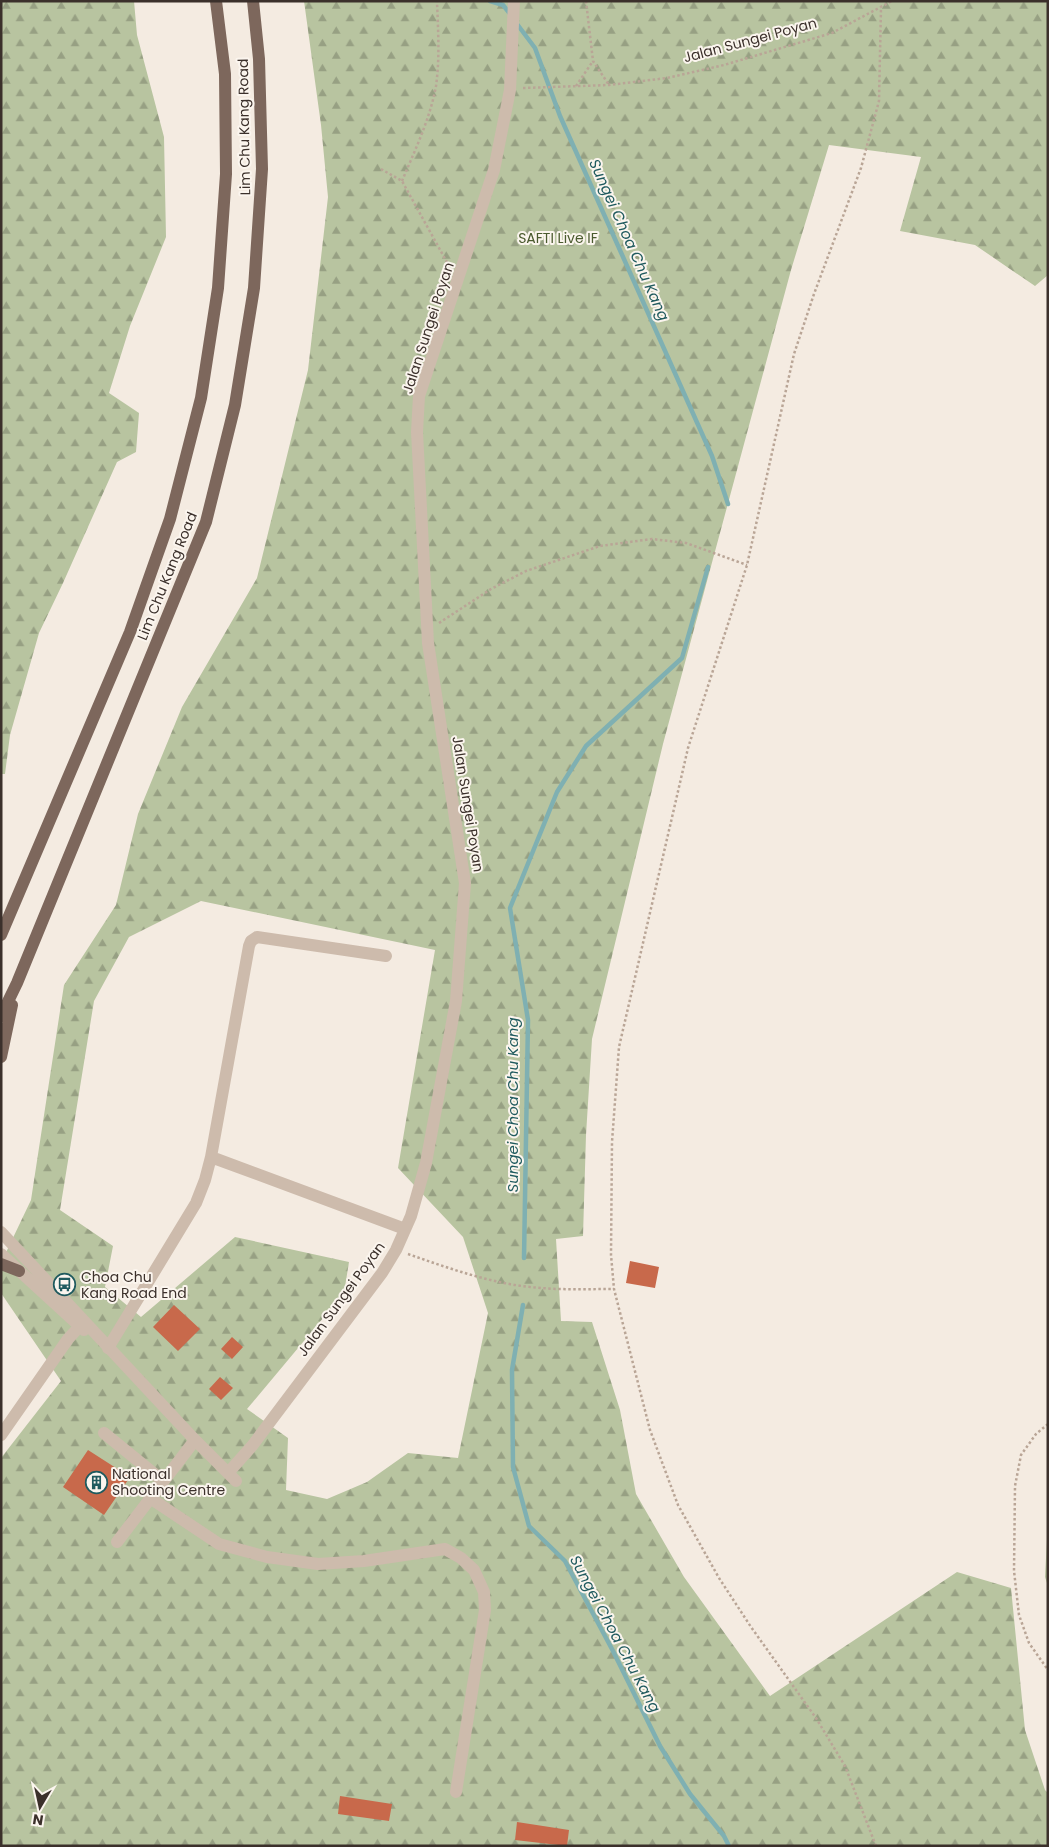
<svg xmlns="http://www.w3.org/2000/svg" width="1049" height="1847" font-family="Poppins,sans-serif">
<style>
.forest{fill:url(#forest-firs);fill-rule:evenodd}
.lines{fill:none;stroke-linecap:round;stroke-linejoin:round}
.stream{stroke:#7fb0b2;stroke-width:4.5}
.building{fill:#c8694b}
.path{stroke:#b9a596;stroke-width:2.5;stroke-dasharray:2.5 2.5;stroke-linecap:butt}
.minor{stroke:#cdbbac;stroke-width:12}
.major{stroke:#7d675c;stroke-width:12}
.labels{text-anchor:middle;stroke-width:4;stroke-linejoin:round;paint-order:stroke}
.street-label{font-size:14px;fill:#3b302b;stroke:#fbf5ee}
.park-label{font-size:14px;fill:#4a5a2e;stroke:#fbf5ee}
.poi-label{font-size:14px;fill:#3b302b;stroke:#fbf5ee;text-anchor:start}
.water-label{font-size:15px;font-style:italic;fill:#1f5a5e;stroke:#fbf5ee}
</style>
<defs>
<pattern id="forest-firs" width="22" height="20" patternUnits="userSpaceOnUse" patternTransform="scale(1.25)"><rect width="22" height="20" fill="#b8c4a0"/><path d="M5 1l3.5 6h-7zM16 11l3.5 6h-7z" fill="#97a083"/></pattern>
</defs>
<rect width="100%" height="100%" fill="#f4ebe1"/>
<!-- forest -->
<path class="forest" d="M1 1H134L137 35 164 137 166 237 130 326 109 393 139 413 136 452 117 462 63 583 39 633 10 735 5 774H1Z
M304 1H1048V275L1035 286 975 245 900 231 921 157 829 145 791 270 663 744 592 1039 586 1135 583 1236 556 1239 561 1321 592 1322 620 1410 636 1494 684 1577 770 1696 957 1572 1011 1588 1025 1730 1045 1790 1048 1793V1846H1V1458L61 1381 1 1293V1263L31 1200 64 985 116 905 138 814 182 707 257 578 308 370 328 197 321 125ZM201 901 435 950 398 1168 463 1237 488 1313 458 1458 408 1453 367 1482 327 1499 286 1490 288 1438 247 1409 344 1293 349 1262 235 1237 141 1317 105 1287 113 1246 60 1210 94 1001 129 937Z
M1048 1521V1586L1045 1577Z"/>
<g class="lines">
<!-- stream -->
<path class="stream" d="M490 1 503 5 511 15
M517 24 535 48 560 116 712 456 728 504
M524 1258 528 1020 510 908 557 792 586 746 682 658 708 567
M523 1305 512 1370 513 1467 529 1526 565 1561 613 1651 660 1746 690 1794 724 1836 729 1846"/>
</g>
<!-- building -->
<path class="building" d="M630 1261 659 1267 655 1288 626 1283Z
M174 1305 200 1329 178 1351 153 1327Z
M232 1337 243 1347 232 1359 221 1349Z
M220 1377 233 1388 221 1400 209 1389Z
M88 1450 130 1477 104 1515 63 1487Z
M340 1796 392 1804 389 1821 338 1814Z
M517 1822 569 1830 567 1846 515 1840Z"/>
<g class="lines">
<!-- path -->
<path class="path" d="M586 1 593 61 609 85
M576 86 593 61
M523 88 609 85 667 78 724 65 832 33 892 1
M381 169 402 181 449 266
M402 181C415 150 430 119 436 86 440 58 438 29 437 1
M439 623 491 589 526 571 600 546 652 539 686 543 747 565
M408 1254C451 1269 495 1285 541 1288 565 1290 590 1289 614 1289
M1048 1424 1036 1434 1021 1455 1015 1486 1014 1571 1019 1615 1029 1643 1048 1670
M876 1846 845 1766 816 1718 751 1627 719 1578 678 1505 650 1430 614 1289 611 1255 612 1142 619 1047 688 748 747 565 794 354 814 294 861 168 879 101 881 7"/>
<!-- minor -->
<path class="minor" d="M211 1157 405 1229
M1 1232 195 1440 236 1481
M1 1254 84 1330
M108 1348 196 1203 205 1180 211 1157 249 946 251 941 257 937 386 956
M104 1433 163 1481
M1 1435 68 1339 79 1327
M228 1473 252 1446 382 1273 396 1250 411 1216 426 1163 456 1001 465 883 428 643 417 432 419 396 494 170 510 90 514 1
M150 1498 219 1544 267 1557 318 1564 364 1561 445 1549 461 1558 474 1570 484 1592 485 1610 456 1792
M117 1542 195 1440"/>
<!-- major -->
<path class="major" d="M1 935 130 632 170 519 201 398 218 288 226 174 225 74 216 1
M1 1016 17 983 206 522 235 405 254 288 262 169 259 59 253 1
M1 1057 12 1005
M1 1264 19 1271"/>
</g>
<!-- icons -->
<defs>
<symbol id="bus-ring" viewBox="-11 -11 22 22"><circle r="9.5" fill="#fbf5ee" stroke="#1f5a5e" stroke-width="1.5"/><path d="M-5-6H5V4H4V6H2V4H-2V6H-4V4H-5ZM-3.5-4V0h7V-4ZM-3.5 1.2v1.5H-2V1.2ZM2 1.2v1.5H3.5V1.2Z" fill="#1f5a5e"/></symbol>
<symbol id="building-ring" viewBox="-11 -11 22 22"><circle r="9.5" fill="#fbf5ee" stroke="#1f5a5e" stroke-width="1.5"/><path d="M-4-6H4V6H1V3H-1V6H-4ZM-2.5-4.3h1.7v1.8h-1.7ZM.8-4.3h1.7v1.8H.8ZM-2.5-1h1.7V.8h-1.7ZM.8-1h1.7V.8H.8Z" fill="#1f5a5e"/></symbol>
</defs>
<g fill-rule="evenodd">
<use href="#bus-ring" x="52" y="1272" width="25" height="25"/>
<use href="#building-ring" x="84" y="1470" width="25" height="25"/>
</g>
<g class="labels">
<!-- street labels -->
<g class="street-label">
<text transform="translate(750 40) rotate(-15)" y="5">Jalan Sungei Poyan</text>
<text transform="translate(244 127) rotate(-91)" y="5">Lim Chu Kang Road</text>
<text transform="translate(428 328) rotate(-72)" y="5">Jalan Sungei Poyan</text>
<text transform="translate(167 576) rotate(-68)" y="5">Lim Chu Kang Road</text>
<text transform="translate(468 804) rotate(81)" y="5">Jalan Sungei Poyan</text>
<text transform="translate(341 1299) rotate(-54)" y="5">Jalan Sungei Poyan</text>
</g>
<!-- park labels -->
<g class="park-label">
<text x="558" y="243">SAFTI Live IF</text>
</g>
<!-- poi labels -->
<g class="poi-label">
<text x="81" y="1282">Choa Chu<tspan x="81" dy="16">Kang Road End</tspan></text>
<text x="112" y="1479">National<tspan x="112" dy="16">Shooting Centre</tspan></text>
</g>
<!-- water labels -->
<g class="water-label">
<text transform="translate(629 240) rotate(66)" y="5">Sungei Choa Chu Kang</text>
<text transform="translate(513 1105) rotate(-90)" y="5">Sungei Choa Chu Kang</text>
<text transform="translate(615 1634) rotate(62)" y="5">Sungei Choa Chu Kang</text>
</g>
</g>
<!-- border -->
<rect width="1049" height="1847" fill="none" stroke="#3b302b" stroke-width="5"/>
<!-- north arrow -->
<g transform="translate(40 1807) rotate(189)" stroke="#fbf5ee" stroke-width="4" paint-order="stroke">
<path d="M0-4L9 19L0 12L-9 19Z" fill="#3b302b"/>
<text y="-8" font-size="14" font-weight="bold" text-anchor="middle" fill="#3b302b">N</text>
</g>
</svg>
